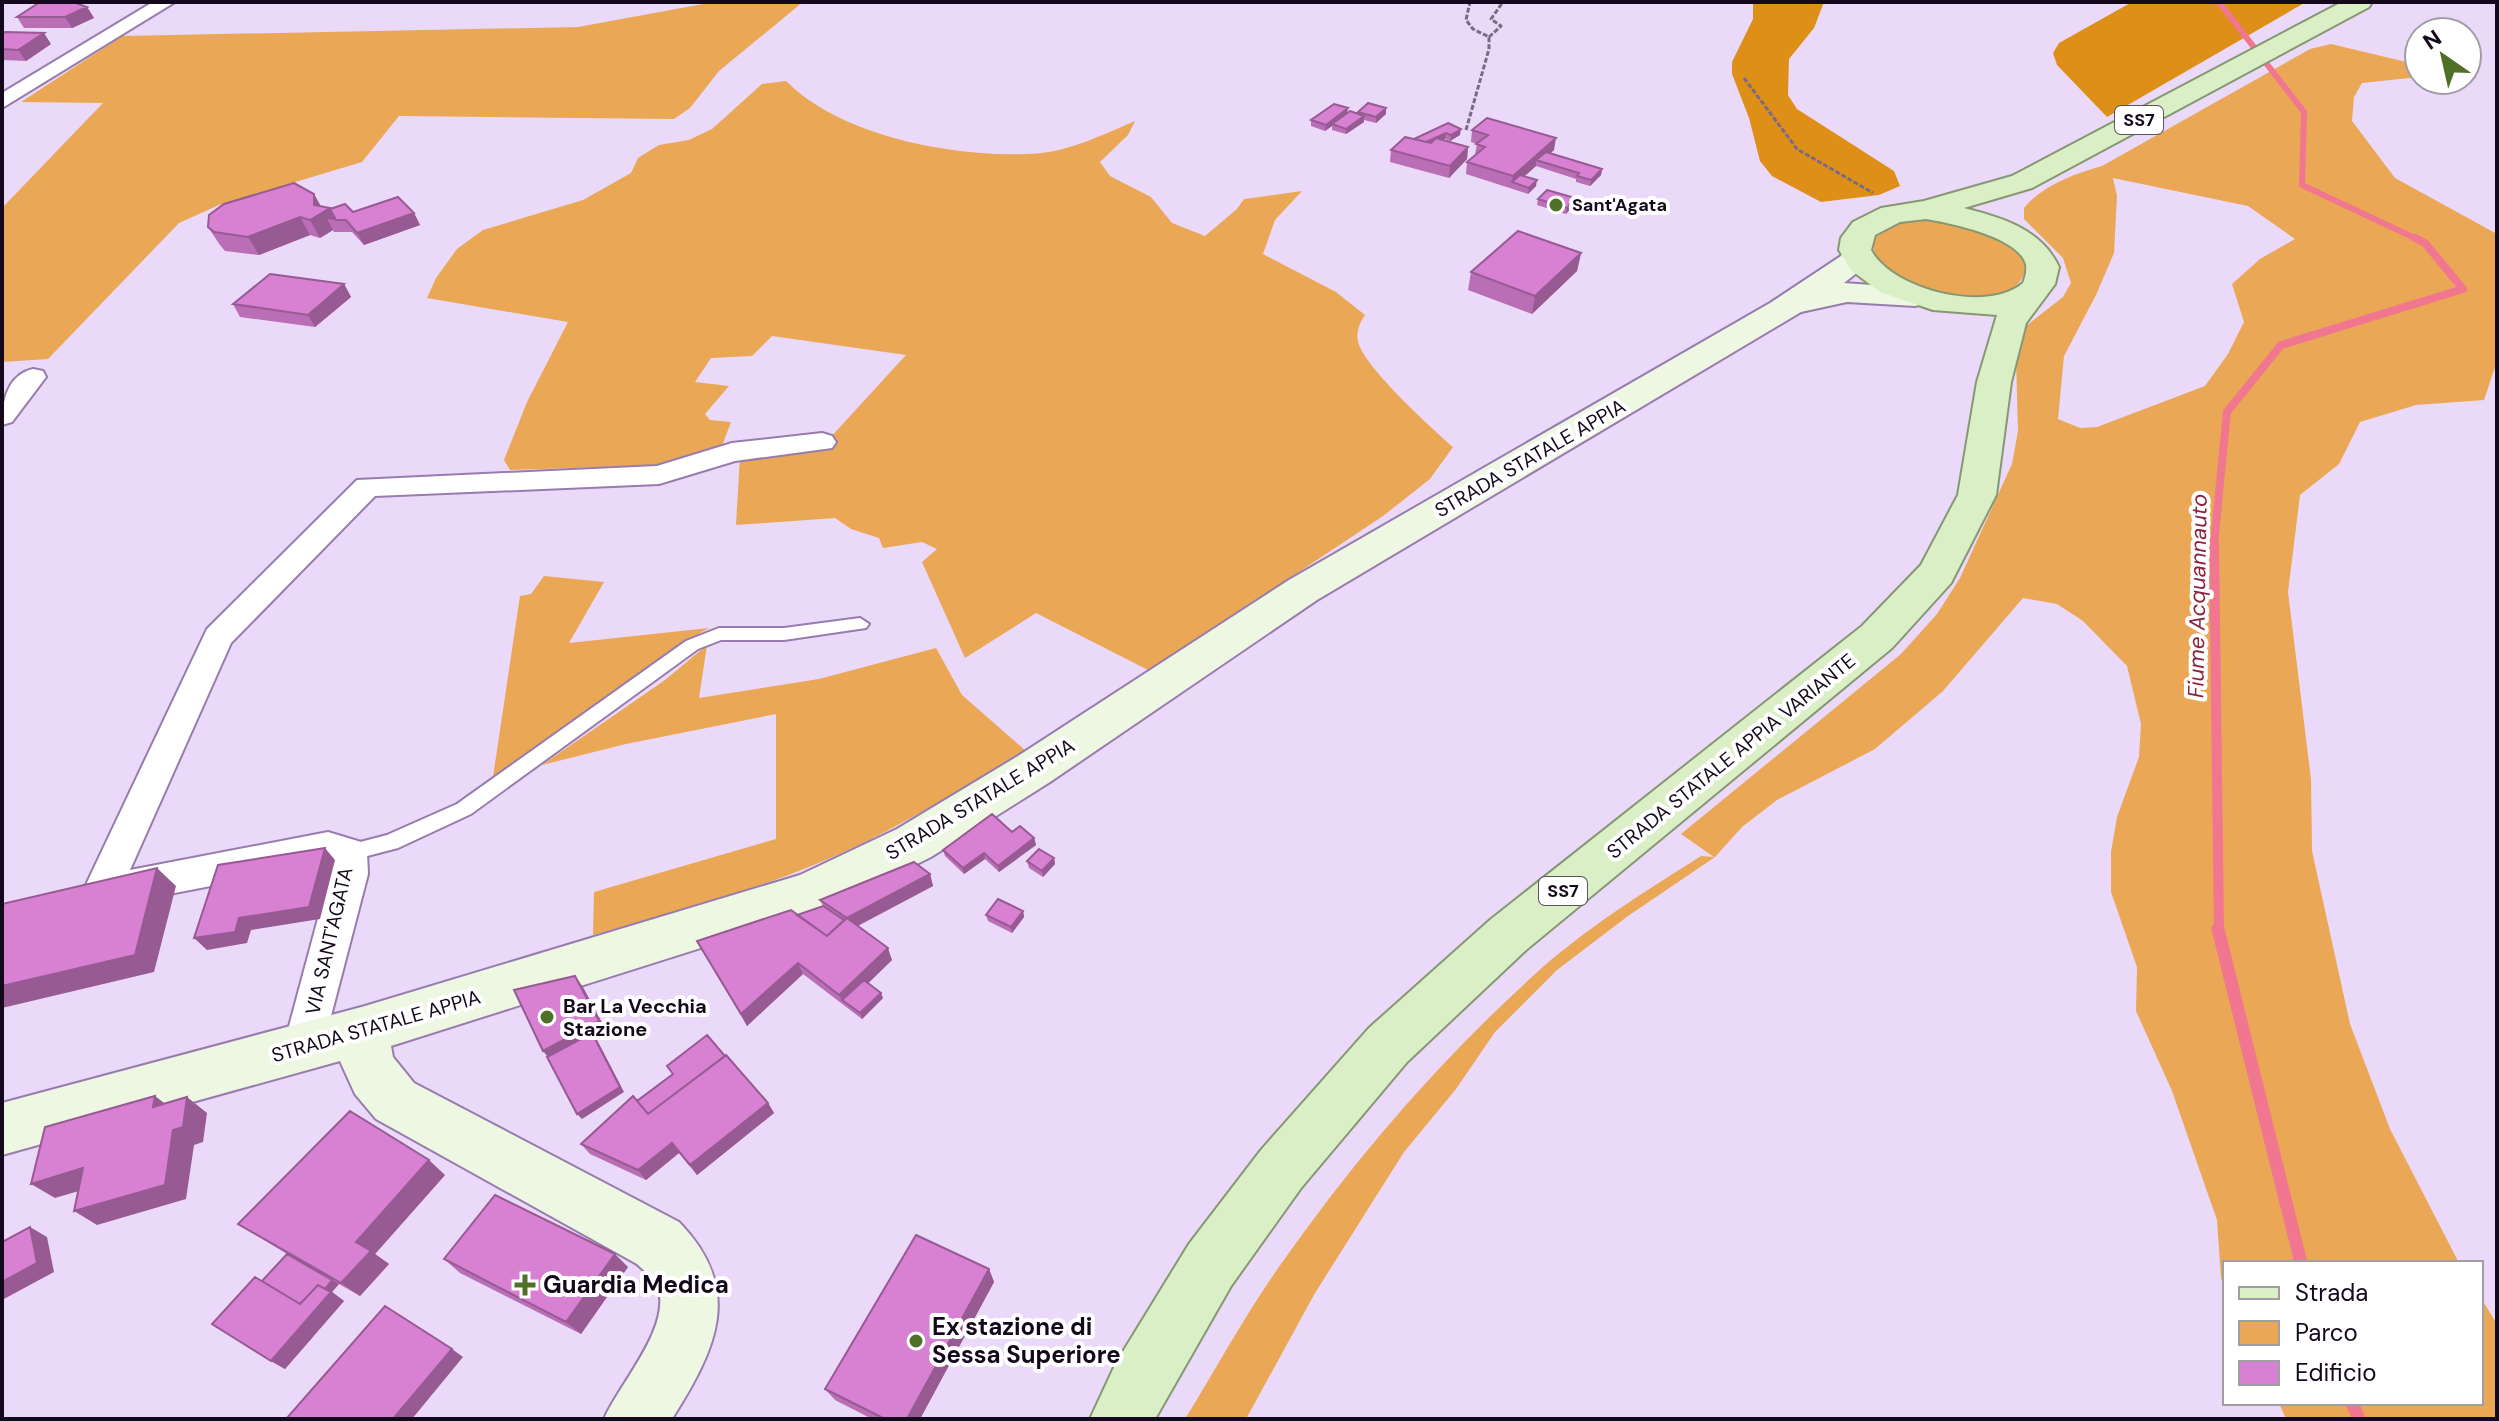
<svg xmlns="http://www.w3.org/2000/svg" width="2499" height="1421" font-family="'DM Sans',sans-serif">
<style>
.green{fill:#eaa755;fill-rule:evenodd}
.forest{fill:#de8f18}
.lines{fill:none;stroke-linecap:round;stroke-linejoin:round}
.stream-far3{stroke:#f0778f;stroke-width:6}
.stream-far2{stroke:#f0778f;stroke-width:8}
.stream-far1{stroke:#f0778f;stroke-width:10}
.stream{stroke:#f0778f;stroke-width:13}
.lane-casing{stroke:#977cae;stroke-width:4}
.street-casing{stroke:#977cae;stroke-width:4}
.secondary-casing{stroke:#977cae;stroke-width:4}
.primary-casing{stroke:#869772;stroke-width:4}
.path{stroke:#7a6b85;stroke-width:3;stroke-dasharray:5 2;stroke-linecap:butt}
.lane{fill:#fff;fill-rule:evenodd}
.street{fill:#fff;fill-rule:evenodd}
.secondary{fill:#edf7e2;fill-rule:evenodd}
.primary{fill:#dbefc6;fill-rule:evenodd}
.wall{fill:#ba6eb5}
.shaded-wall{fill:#975a93}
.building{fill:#d880d2;stroke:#975a93;stroke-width:2}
.poi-dot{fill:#517027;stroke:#fff;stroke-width:3}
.labels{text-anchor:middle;stroke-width:8;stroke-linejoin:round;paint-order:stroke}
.shield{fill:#fff;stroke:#5a5360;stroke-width:2}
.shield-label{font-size:18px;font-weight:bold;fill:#14091c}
.far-poi-label{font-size:18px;font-weight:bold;fill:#14091c;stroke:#fff;text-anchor:start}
.street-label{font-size:20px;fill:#14091c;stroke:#fff}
.poi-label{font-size:20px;font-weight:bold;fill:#14091c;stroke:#fff;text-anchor:start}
.water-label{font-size:22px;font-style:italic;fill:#8c203e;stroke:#fff}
.near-poi-label{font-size:24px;font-weight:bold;fill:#14091c;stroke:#fff;text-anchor:start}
</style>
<rect width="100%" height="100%" fill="#ebd9fa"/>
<!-- green -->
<path class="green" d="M714 2H803L719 71 690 108 674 119 399 116 362 162 219 205 179 223 48 359 2 362V208L103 103 21 102 122 36 578 27Z
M2331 44 2419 65V77L2362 83 2354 97 2352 121 2395 178 2497 234V361L2484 400 2416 405 2360 422 2339 464 2300 495 2288 592 2311 779 2312 851 2350 1024 2390 1129 2459 1263H2225V1290L2221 1278 2217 1220 2172 1091 2136 1011 2137 967 2111 892V852L2117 817 2139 757 2141 724 2127 666 2083 621 2057 604 2023 598 1943 691 1875 749 1777 800 1742 827 1715 857 1628 916 1557 970 1495 1032 1456 1089 1404 1152 1315 1293 1246 1419H1185C1217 1367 1246 1313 1281 1264 1355 1159 1438 1062 1533 976 1584 929 1643 893 1701 856L1714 857 1681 834 1901 654 1937 614 1960 578 2012 464 2018 431 2016 359 2022 329 2063 297 2071 283 2063 258 2024 219V208C2043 185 2074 174 2102 166L2310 49ZM2113 178 2248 206 2295 239 2260 259 2232 284 2244 322 2228 354 2205 386 2097 427 2080 428 2058 419 2064 356 2096 295 2114 253 2117 196Z
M786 81C842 137 953 157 1030 154 1066 153 1102 135 1135 121L1128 135 1100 162 1110 176 1151 197 1172 223 1205 236 1237 209 1244 199 1302 191 1275 220 1263 254 1336 292 1365 315C1359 324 1355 334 1359 345 1370 372 1429 426 1453 447L1430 479 1383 516 1150 671 1036 613 965 658 922 562 937 549 922 542 883 548 879 538 851 529 835 518 736 525 740 456 818 451 906 355 772 336 752 356 711 358 695 382 729 386 705 414 710 420 731 422 722 446 661 465 510 470 504 460 527 402 568 322 427 298 436 278 457 249 483 230 583 200 631 173 638 158 659 145 689 140 712 129 762 84Z
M1912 219C1926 219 1940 219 1955 222 1974 225 2038 250 2022 278 2004 311 1926 293 1901 279 1890 273 1882 264 1874 254 1871 229 1891 224 1912 219Z
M544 576 604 582 569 643 709 628C633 671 566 729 493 777L520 596 531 594Z
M707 645 699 698 819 679 936 648 962 695 1027 752C975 781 924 812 871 839 784 883 687 909 593 935L594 892 776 839V714L626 744 542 765 665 680Z
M2481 1298 2497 1324V1419H2286L2279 1403H2481Z"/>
<!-- forest -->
<path class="forest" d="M1753 2H1824L1814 28 1789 59 1788 95 1797 109 1894 171 1900 186 1879 195 1821 202 1772 176 1760 161 1749 118 1732 74V62L1753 19Z
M2132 2H2306L2107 117 2057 65 2053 53 2059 43Z"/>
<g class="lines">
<!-- stream-far3 -->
<path class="stream-far3" d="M2219 2 2304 112 2302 185 2419 240"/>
<!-- stream-far2 -->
<path class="stream-far2" d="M2214 544 2227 412 2281 345 2463 289 2425 243 2415 238"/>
<!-- stream-far1 -->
<path class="stream-far1" d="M2214 542 2219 931"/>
<!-- stream -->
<path class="stream" d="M2218 929 2301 1263
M2352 1403 2359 1419"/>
<defs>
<path id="lane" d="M860 618 869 624 866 628 784 640H721L698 649 471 814 398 848 348 861 341 859 338 853 341 847 387 835 457 804 686 641 719 628H784Z"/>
<path id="street" d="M153 2H175L2 108V93Z
M33 369 43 371 46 377 12 422 2 425C2 402 7 375 33 369Z
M822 433 832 436 836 442 832 448 735 461 659 484 375 496 231 643 130 870 328 832 361 842 367 853 368 874 320 1058 305 1064 290 1058 284 1045 330 874V863L123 903 116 900 102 907 89 902 83 891 207 629 357 480 657 466 732 443Z"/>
<path id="secondary" d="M1857 244 1868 246 1873 260 1844 283 1927 289 1931 296 1927 303 1915 306 1847 302 1801 312 1317 600 1050 782 931 857 830 907 391 1046 393 1057 414 1083 679 1222C745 1290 716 1349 672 1419H604C619 1384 672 1327 658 1287 655 1279 643 1270 637 1264L376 1119 355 1094 340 1061 2 1155V1103L365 1006 800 875 897 829 1018 756 1289 580 1770 303 1841 256 1846 246Z"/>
<path id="primary" d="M2342 2H2372L2369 7 2032 188 1964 208C2003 218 2041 229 2059 267L2055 284 2026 323 2011 382 1996 495 1951 583 1892 648 1526 950 1407 1062 1301 1188 1231 1286 1155 1419H1090L1116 1363 1189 1244 1261 1150 1369 1028 1490 920 1862 626 1921 565 1958 495 1977 382 1997 315 1933 310 1880 292 1851 270 1839 250 1841 238 1853 222 1881 208 1924 201 2012 176ZM1926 219C1950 223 2020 237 2026 265 2027 271 2025 278 2023 283 1988 314 1892 290 1871 250L1875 235 1900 222Z"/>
</defs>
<!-- lane casing -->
<use href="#lane" class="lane-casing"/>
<!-- street casing -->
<use href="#street" class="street-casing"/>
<!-- secondary casing -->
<use href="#secondary" class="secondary-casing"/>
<!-- primary casing -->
<use href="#primary" class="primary-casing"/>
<!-- path -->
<path class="path" d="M1489 37 1501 26 1491 19 1503 2
M1744 78 1797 149 1873 193
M1466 130 1489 49V37L1473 29 1466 20 1470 2"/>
<!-- lane -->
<use href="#lane" class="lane"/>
<!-- street -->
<use href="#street" class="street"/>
<!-- secondary -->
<use href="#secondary" class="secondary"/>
<!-- primary -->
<use href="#primary" class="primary"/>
</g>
<!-- wall -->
<path class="wall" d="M87 7 94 18 72 28H24L17 17Z
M2 34 51 44 26 61 2 60Z
M1358 112 1386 114 1376 123 1364 120V122L1346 134 1332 130V126L1325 131 1311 126V120L1347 113 1357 114Z
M1448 123 1460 135 1450 141 1445 139 1442 140 1468 147 1467 159 1449 178 1390 162 1391 150Z
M1472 130 1554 150 1550 153 1602 169 1601 175 1590 186 1576 182V179L1536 166 1524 176 1536 186 1528 194 1466 174 1467 162 1475 155 1477 144 1471 142Z
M314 194 321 207 353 212 414 213 420 225 364 245 352 232H334L333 230 320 238 310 235 259 255 225 251 220 245 208 227Z
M1538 199 1574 204 1566 214 1537 205Z
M1581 253 1577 271 1532 314 1468 290 1471 272Z
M344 284 351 297 315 327 240 317 233 304Z
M1012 832 1034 838 1036 845 999 872 985 859 964 874 945 856 943 850Z
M1054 858 1055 864 1043 877 1029 868 1027 861Z
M930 874 933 886 858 926 892 960 868 983 883 998 862 1019 803 974 747 1026 697 941 797 915 823 906 820 900Z
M1023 911 1024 917 1012 933 988 921 986 915Z
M667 1066 768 1103 774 1113 697 1175 679 1153 646 1180 590 1154 581 1144 673 1074Z
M445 1175 375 1254 389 1264 360 1296 339 1284 332 1292 344 1301 285 1369 271 1361 262 1281 287 1254 238 1224Z
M444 1259 628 1267 581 1334 460 1273Z
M989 1269 994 1282 920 1419H872L835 1400 825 1389Z"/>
<!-- shaded-wall -->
<path class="shaded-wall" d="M87 7 94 18 72 28 65 17Z
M44 33 51 44 26 61 18 50Z
M1348 108 1347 114 1332 124V126L1325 131 1326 125Z
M1386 108V114L1376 123V117Z
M1364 116V122L1346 134V129Z
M1461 129 1460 135 1450 141 1451 135Z
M1446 133 1445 139 1421 150V144Z
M1556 138 1554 150 1541 162 1536 160V166L1516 184 1512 182 1511 188 1513 176Z
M1468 147 1467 159 1449 178 1450 166Z
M1602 169 1601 175 1590 186 1591 180Z
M1537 180 1536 186 1528 194 1529 188Z
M314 194 324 212 330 208 336 220 327 219 333 230 320 238 310 220 314 205Z
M1575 198 1574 204 1566 214 1567 208Z
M414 213 420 225 364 245 357 233Z
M300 217 310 235 259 255 248 237Z
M1581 253 1577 271 1532 314 1535 296Z
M344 284 351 297 315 327 308 315Z
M1034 838 1036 845 999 872 998 866Z
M325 848 335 860 320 919 251 930 247 943 207 950 194 938 239 918Z
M984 853 985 859 964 874 963 868Z
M1054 858 1055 864 1043 877 1042 871Z
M157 868 176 886 154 972 2 1008V986Z
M930 874 933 886 851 929 847 918Z
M1023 911 1024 917 1012 933 1011 927Z
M888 948 892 960 847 1004 842 1000 839 995Z
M798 963 803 974 747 1026 741 1014Z
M575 976 583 987 607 1032 596 1038 624 1092 582 1119 577 1114 552 1062 543 1051Z
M881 993 883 998 862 1019 860 1013Z
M155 1096 176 1112 153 1107Z
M187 1097 207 1113 203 1142 194 1145 186 1199 97 1225 74 1211 173 1130Z
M768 1103 774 1113 697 1175 690 1165Z
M672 1143 679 1153 646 1180 638 1170Z
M429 1160 445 1175 375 1254 389 1264 360 1296 341 1283 356 1242Z
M83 1168 106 1183 55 1198 31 1184Z
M30 1227 47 1237 54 1272 2 1300V1282Z
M615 1254 628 1267 581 1334 566 1322Z
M989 1269 994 1282 920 1419H907Z
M332 1280 339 1284 332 1292 344 1301 285 1369 271 1361 307 1309Z
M452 1349 463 1357 412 1419H393Z"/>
<!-- building -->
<path class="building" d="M40 2H73L87 7 65 17H17Z
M5 32 44 33 18 50 2 49V34Z
M1368 103 1386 108 1376 117 1358 112Z
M1334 104 1348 108 1326 125 1311 120Z
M1350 111 1364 116 1346 129 1332 124Z
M1487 118 1556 138 1513 176 1467 162 1485 147 1476 144 1488 135 1472 130Z
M1448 123 1461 129 1451 135 1446 133 1426 142 1414 139Z
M1405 137 1431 143 1436 138 1468 147 1450 166 1391 150Z
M1546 152 1602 169 1591 180 1577 176 1579 173 1536 160Z
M1520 175 1537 180 1529 188 1512 182Z
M294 183 314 194V205L330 208 310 220 300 217 248 237 214 232 208 227 209 215 224 204Z
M1547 190 1575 198 1567 208 1538 199Z
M398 197 414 213 357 233 346 220H336L330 209 345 204 353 212Z
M1518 231 1581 253 1535 296 1471 272Z
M270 274 344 284 308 315 233 304Z
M992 814 1012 832 1020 826 1034 838 998 866 984 853 963 868 943 850Z
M325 848 309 907 239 918 235 932 194 938 218 865Z
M1039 849 1054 858 1042 871 1027 861Z
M914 862 930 874 847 918 820 900Z
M157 868 135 955 2 986V904Z
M998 899 1023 911 1011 927 986 915Z
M823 906 844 920 827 936 797 915Z
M791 910 827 936 847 918 888 948 839 995 798 963 741 1014 697 941Z
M575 976 599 1021 543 1051 514 990Z
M864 980 881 993 860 1013 842 1000Z
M592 1033 620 1087 577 1114 547 1057Z
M707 1035 725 1056 648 1114 637 1101 673 1074 667 1066Z
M726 1055 768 1103 690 1165 672 1143 638 1170 581 1144 633 1096 648 1114Z
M155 1096 153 1107 187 1097 183 1127 173 1130 165 1185 74 1211 83 1168 31 1184 45 1127Z
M350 1111 429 1160 356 1242 371 1251 341 1283 238 1224Z
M495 1195 615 1254 566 1322 444 1259Z
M30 1227 37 1263 2 1282V1242Z
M916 1235 989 1269 907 1419H885L825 1389Z
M287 1254 332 1280 325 1289 318 1285 300 1304 262 1281Z
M255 1277 300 1304 318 1285 331 1292 271 1361 212 1324Z
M385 1306 452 1349 393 1419H286Z"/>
<!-- markers -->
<g class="poi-dot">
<circle cx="1556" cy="205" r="8"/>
<circle cx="547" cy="1017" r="8"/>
<path d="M521 1273h8v8h8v8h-8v8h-8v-8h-8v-8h8z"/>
<circle cx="916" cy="1341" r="8"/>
</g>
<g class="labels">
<!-- shield labels -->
<g class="shield">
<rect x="2115" y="106" width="48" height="28" rx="6"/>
<rect x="1539" y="877" width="48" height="28" rx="6"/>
</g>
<g class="shield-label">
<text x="2139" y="126">SS7</text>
<text x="1563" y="897">SS7</text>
</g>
<!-- far-poi labels -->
<g class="far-poi-label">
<text x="1572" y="211">Sant'Agata</text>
</g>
<!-- street labels -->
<g class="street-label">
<text transform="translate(1530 458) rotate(-30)" y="7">STRADA STATALE APPIA</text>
<text transform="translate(1731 756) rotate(-39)" y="7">STRADA STATALE APPIA VARIANTE</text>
<text transform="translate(980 799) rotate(-31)" y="7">STRADA STATALE APPIA</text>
<text transform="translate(329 941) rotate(-77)" y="7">VIA SANT'AGATA</text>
<text transform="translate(376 1026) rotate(-16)" y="7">STRADA STATALE APPIA</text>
</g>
<!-- poi labels -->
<g class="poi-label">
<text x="563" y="1013">Bar La Vecchia<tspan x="563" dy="23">Stazione</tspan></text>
</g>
<!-- water labels -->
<g class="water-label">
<text transform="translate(2197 596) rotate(-89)" y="8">Fiume Acquannauto</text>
</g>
<!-- near-poi labels -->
<g class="near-poi-label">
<text x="543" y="1293">Guardia Medica</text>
<text x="932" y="1335">Ex stazione di<tspan x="932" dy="28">Sessa Superiore</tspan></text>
</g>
</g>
<!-- border -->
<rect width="2499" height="1421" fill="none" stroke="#14091c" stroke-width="8"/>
<!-- legend -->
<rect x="2223" y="1261" width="260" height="144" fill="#ffffff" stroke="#a19da4" stroke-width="2"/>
<rect x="2239" y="1287" width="40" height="12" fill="#dbefc6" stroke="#a19da4" stroke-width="2"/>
<text x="2295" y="1301" font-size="24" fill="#14091c">Strada</text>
<rect x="2239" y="1321" width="40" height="24" fill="#eaa755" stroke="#a19da4" stroke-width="2"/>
<text x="2295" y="1341" font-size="24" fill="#14091c">Parco</text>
<rect x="2239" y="1361" width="40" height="24" fill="#d880d2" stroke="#a19da4" stroke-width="2"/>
<text x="2295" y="1381" font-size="24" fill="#14091c">Edificio</text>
<!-- north arrow -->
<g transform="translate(2443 56) rotate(326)"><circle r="38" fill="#ffffff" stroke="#a19da4" stroke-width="2"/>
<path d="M0-6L14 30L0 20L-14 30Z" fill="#517027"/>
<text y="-12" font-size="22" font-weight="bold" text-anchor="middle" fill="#14091c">N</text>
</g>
</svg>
